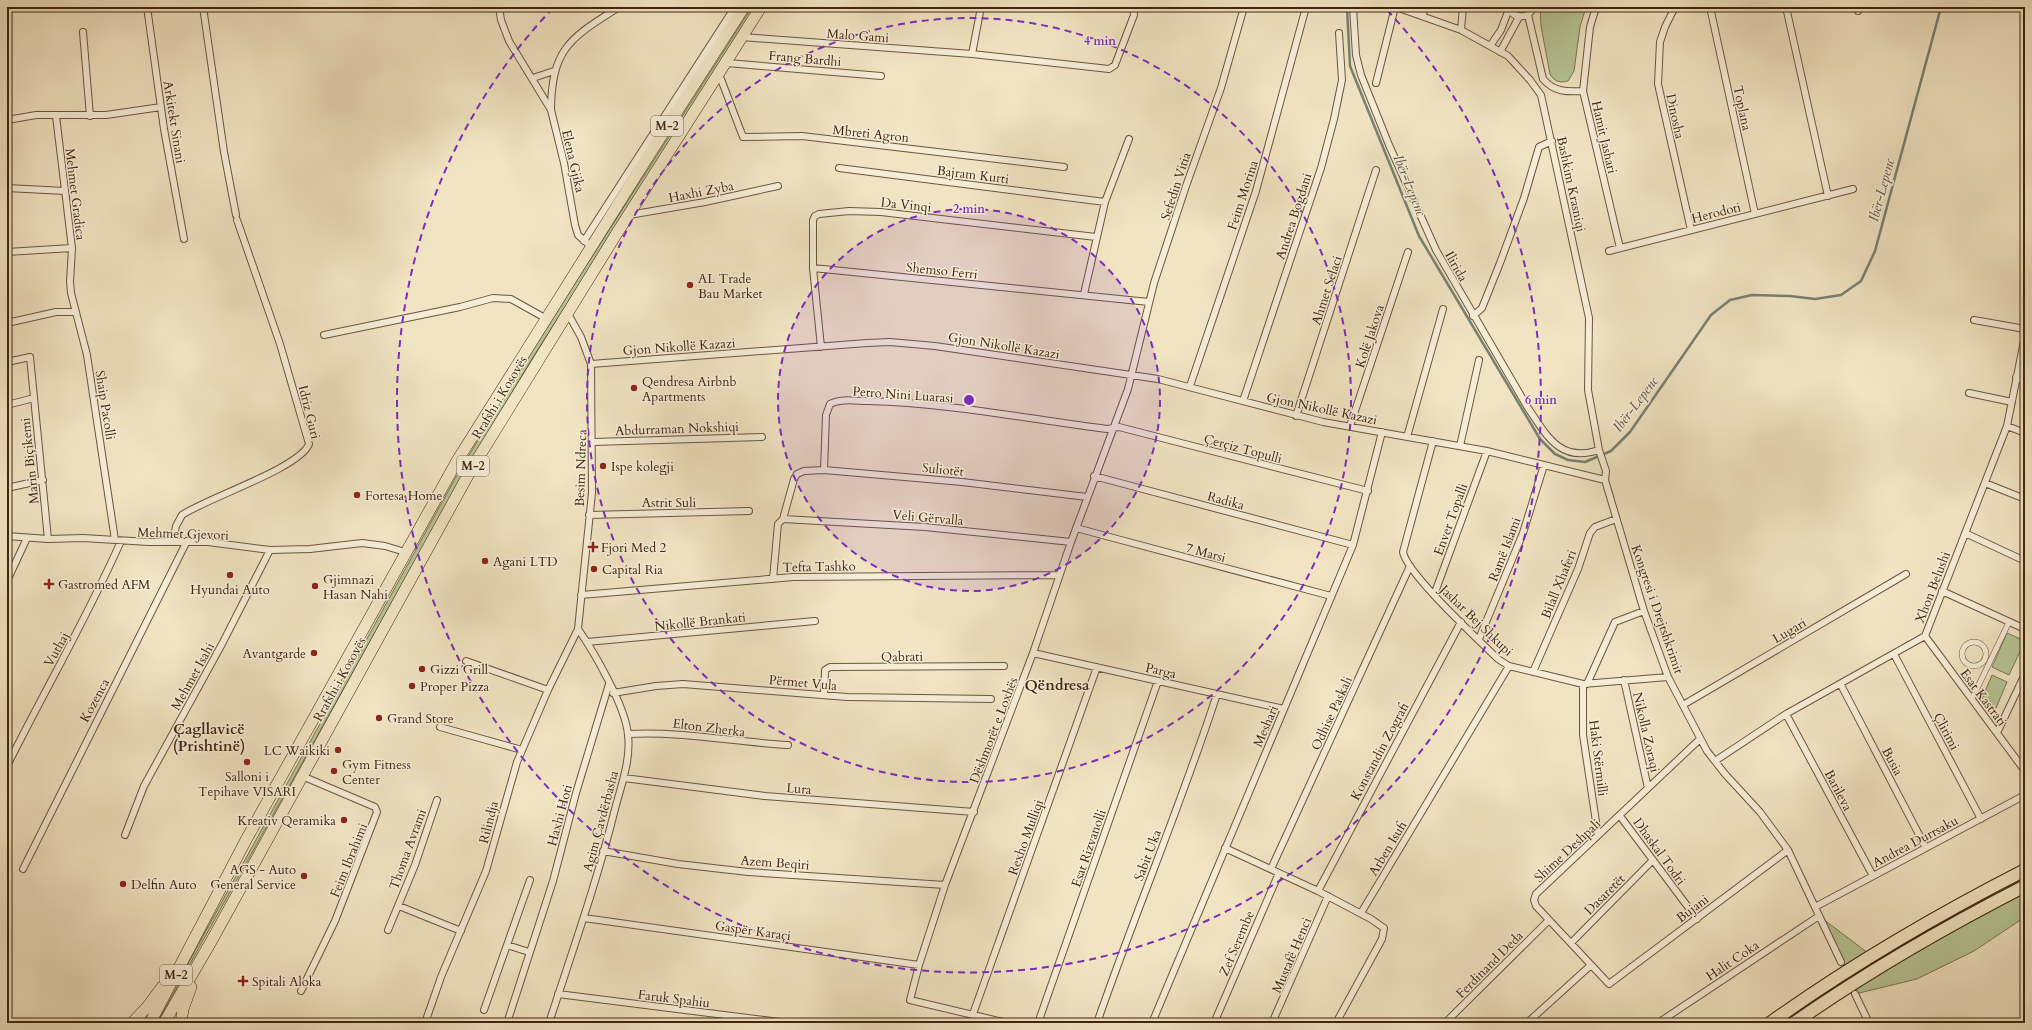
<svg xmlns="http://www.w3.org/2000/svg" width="2032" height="1030" font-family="Cardo,serif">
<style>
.green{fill:#b7c595;stroke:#7b7552}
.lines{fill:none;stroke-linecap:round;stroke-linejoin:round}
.stream{stroke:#768173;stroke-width:2.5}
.pedestrian-casing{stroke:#6c553c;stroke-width:6}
.minor-casing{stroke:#6c553c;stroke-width:8}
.trunk-casing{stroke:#3f2510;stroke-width:12}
.motorway-casing{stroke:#3f2510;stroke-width:14}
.pedestrian{stroke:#f6edd7;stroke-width:5}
.minor{stroke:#f6edd7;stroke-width:6}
.trunk{stroke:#f1e4c2;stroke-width:11}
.motorway{stroke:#f1e4c2;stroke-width:12}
.ring{fill:none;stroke:#7b2cbf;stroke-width:2;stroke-dasharray:7 5}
.poi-dot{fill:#8f2418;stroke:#f6edd7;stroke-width:1.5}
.labels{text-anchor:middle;stroke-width:3;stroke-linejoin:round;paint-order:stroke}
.shield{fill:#f6edd7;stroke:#76614c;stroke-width:1}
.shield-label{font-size:12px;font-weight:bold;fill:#3f2510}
.street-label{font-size:13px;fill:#3f2510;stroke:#f6edd7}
.poi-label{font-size:13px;fill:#3f2510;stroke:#f6edd7;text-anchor:start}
.water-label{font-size:14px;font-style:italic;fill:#5b5342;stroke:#f6edd7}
.quarter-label{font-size:15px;font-weight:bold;fill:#3f2510;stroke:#f6edd7}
.centre{fill:#7b2cbf;stroke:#f6edd7;stroke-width:2}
.ring-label{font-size:12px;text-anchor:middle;font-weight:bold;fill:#7b2cbf;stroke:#f6edd7;stroke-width:3;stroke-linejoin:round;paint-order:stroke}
</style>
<rect width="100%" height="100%" fill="#f1e4c2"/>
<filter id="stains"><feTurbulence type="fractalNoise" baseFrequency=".005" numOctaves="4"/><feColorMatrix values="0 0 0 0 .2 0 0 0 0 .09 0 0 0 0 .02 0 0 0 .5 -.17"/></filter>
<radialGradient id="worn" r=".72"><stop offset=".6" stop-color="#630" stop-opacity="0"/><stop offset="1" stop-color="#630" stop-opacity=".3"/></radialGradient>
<!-- green -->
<path class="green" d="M752 7H757L533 357 460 480 157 1023H155L456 477 529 355Z
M1540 7H1586L1580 27 1574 71 1568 81C1561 83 1554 82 1550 74L1541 26Z
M2007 633 2025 641 2009 675 1992 667Z
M1992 675 2007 682 1996 708 1981 701Z
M2025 870V917L1974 951 1917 979 1855 994 1819 916 1872 956Z"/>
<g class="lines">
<!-- stream -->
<path class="stream" d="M1347 7 1350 66 1419 236 1540 439 1555 454 1568 460 1585 462 1611 451 1630 432 1711 315 1730 300 1752 295 1790 296 1815 299 1841 295 1861 281 1875 251 1941 7"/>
<defs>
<path id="pedestrian" d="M1962 654a12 12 0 1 1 24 0a12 12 0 1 1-24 0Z
M1972 699 2009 622"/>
<path id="minor" d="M147 7 164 129 184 239
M203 7 224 152 236 215
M499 7 501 20 509 41 551 110 564 163 575 225 578 235 587 243
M1353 7 1356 55 1361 75 1389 145 1436 250 1528 408C1547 436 1560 463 1599 450
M1396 7 1461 30 1508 56 1530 80 1541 95 1589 318 1588 390 1599 450 1606 471 1605 480 1644 611 1668 677 1707 751 1725 774 1760 812 1788 850 1841 962
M1508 7C1512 16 1519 18 1528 15L1534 7
M1596 7 1590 27 1583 91 1620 248
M1675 7 1665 27 1660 42 1658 84 1691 230
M1710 7 1755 214
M1786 7 1828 196
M1858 7V11
M1528 15 1543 79C1554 92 1567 92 1583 91
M1423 16 1424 7
M1461 30 1463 7
M83 32 90 116
M742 37 972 54 1109 69 1115 65 1134 15 1133 7
M1490 46 1501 30 1509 9
M1500 52 1519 17
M972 54 981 7
M727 63 881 76
M719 74 743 137 802 136 1064 167
M533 78 554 71
M1376 83 1395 7
M551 109C552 47 571 38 619 7
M56 116 72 248 70 282 71 293 87 355 115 540
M7 120 36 115H106L161 107
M839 168 1105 202
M7 188 65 191
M629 215 705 202 778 186
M584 241 735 7
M1609 251 1853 189
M7 252 72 248
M813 268 1149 302
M1084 294 1105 202 1129 139
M1473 316 1482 308 1500 263 1524 198 1539 147 1552 141
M1974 320 2025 329
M7 323 56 312H76
M324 335 460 307 493 298 511 299 545 318
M821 347 813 268V220L815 216 819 214 849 211 881 212 1096 237
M7 362 30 357 48 539
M591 364 867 343 890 342 935 346 1158 379 1323 422 1487 451 1605 480
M2016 377 2025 380
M1190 386 1256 191 1306 7
M1969 393 2012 402
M1243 401 1321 168 1334 119 1342 80 1339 33
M7 405 34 398
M1296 416 1376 170
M1350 426 1408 252
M2007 426 2025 433
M1407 437 1443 309
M1433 441 1403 552C1407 574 1479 640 1498 659L1509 666 1583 684 1668 677
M593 442 762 437
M1460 446 1479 360
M824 470 826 415 830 404C841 398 856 401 868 401 949 403 1028 419 1107 429L1119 427 1368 491
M1094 476 1353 545
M1985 483 2025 499
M7 488 43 480
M589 515 749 511
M783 519 925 527 1071 542
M1076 528 1331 596
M1965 533 2025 561
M7 536 48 539 83 538 149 542H208L270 550 310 549 362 543 385 546 405 552
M173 542 176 526 182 515C207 498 300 468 309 444L280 344 237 220
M773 579 778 524 783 519 794 479 797 474 804 471 824 470 962 482 1087 497
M7 581 27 538
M1942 591 2025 629
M581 595 793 577 1059 575
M1434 595 1487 451
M1925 636 2025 771
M1479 639 1523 533 1544 465
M587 642 815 621
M1033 653 1284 709
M1894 654 1981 819
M466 661 548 690
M1533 672 1578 569 1590 533 1595 527 1616 519
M1624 680 1648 788
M1583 684V735L1598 835
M1587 684 1615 622 1644 611
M1841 685 1926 848
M613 693 656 686 683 684 847 697 991 699
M824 695 825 670 830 667 1004 666
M1683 705 1906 574
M1786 714 1873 876
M440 727 522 750
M1997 733 2025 674
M628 734C682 731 734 742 788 745
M1700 739 1536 894 1534 900 1536 906 1609 984 1788 850
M1715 761 1786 714 1925 636 2007 426 2025 336
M7 766C45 690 87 618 121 541
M624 778 765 796 974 812
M1620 816 1697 919
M125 835 144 786 222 644 270 550
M1225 848 1318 891 1371 919 1384 928 1382 939 1336 1023
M603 851 678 864 748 872 945 885
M23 869 187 541
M1271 869 1410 566
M1318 891 1461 622
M399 906 461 931
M1815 907 2025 795
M1361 913 1509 666
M584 918 919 965
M388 930 415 865 437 800
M1571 943 1653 860
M507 945 529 952
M301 991 335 921 377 812 375 807 302 776
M558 994 788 1023
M1855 994 1869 1023
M484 1010 530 880
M973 1014 1097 667
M425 1023 441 977 486 871 517 762 548 690 578 629 592 493 591 364 581 337 567 312
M507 1023 553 881 576 793 609 684
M549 1023C572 952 597 882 615 809 621 786 631 760 628 735 626 707 594 652 578 629
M1007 1023 910 1000 919 965 945 885 1033 653 1071 542 1128 389 1154 283 1186 186 1221 88 1244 7
M1038 1023 1158 681
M1097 1023C1135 913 1181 805 1217 694
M1152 1023 1353 545 1382 432
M1214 1023 1279 873
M1272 1023 1328 896
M1445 1023 1549 920
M1527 1023 1591 965
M1658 1023 1819 916"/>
<path id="trunk" d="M132 1023 148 1006 162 987
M150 1023 246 840 457 461 649 155 744 7
M164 1023 212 940 472 468 617 233 761 7
M181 1023 183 1009 191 987"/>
<path id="motorway" d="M1770 1023C1851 965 1937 915 2025 870
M1794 1023C1867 972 1945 927 2025 886"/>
</defs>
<!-- pedestrian casing -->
<use href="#pedestrian" class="pedestrian-casing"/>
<!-- minor casing -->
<use href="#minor" class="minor-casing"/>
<!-- trunk casing -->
<use href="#trunk" class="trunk-casing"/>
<!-- motorway casing -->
<use href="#motorway" class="motorway-casing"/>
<!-- pedestrian -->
<use href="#pedestrian" class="pedestrian"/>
<!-- minor -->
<use href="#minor" class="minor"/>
<!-- trunk -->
<use href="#trunk" class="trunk"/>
<!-- motorway -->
<use href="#motorway" class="motorway"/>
</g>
<!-- distance rings -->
<circle cx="969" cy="400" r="191" fill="#7b2cbf" fill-opacity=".12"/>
<g class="ring">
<circle cx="969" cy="400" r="191"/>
<circle cx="969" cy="400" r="382"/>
<path d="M1387 10A572 572 0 1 1 551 10"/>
</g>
<!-- markers -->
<g class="poi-dot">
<circle cx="690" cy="285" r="4"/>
<circle cx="634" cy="388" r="4"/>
<circle cx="603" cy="466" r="4"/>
<circle cx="357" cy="495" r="4"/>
<path d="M591 541h4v4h4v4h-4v4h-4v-4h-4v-4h4z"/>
<circle cx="485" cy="561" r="4"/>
<circle cx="594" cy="569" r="4"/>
<circle cx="230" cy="575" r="4"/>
<path d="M47 578h4v4h4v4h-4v4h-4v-4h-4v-4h4z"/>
<circle cx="315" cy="586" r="4"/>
<circle cx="314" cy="653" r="4"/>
<circle cx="422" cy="669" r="4"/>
<circle cx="412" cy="686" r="4"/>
<circle cx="379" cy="718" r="4"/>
<circle cx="338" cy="750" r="4"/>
<circle cx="247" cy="762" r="4"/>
<circle cx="334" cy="771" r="4"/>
<circle cx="344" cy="820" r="4"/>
<circle cx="304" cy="876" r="4"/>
<circle cx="123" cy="884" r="4"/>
<path d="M241 975h4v4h4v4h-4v4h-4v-4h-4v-4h4z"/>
</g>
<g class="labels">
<!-- shield labels -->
<g class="shield">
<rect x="651" y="116" width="32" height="20" rx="3"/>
<rect x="457" y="456" width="32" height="20" rx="3"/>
<rect x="160" y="965" width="32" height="20" rx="3"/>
</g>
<g class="shield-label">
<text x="667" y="130">M-2</text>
<text x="473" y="470">M-2</text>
<text x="176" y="979">M-2</text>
</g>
<!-- street labels -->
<g class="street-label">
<text transform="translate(858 35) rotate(4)" y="5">Malo Gami</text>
<text transform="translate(805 58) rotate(5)" y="5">Frang Bardhi</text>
<text transform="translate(1743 108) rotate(78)" y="5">Toplana</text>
<text transform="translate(1676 116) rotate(78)" y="5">Dinosha</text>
<text transform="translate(175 122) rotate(81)" y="5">Arkitekt Sinani</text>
<text transform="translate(871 133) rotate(6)" y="5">Mbreti Agron</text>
<text transform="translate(1605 137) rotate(77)" y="5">Hamit Jashari</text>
<text transform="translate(574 161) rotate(77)" y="5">Elena Gjika</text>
<text transform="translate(973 174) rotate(7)" y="5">Bajram Kurti</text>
<text transform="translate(1572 184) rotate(78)" y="5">Bashkim Krasniqi</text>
<text transform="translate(1175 186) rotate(-72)" y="5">Sefedin Vitia</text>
<text transform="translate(701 191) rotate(-11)" y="5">Haxhi Zyba</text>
<text transform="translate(76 194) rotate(83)" y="5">Mehmet Gradica</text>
<text transform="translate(1242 195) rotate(-72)" y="5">Feim Morina</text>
<text transform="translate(906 204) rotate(6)" y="5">Da Vinqi</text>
<text transform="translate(1716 212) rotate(-14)" y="5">Herodoti</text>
<text transform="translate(1293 216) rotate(-72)" y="5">Andrea Bogdani</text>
<text transform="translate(1457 266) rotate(61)" y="5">Ilirida</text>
<text transform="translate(942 270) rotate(6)" y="5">Shemso Ferri</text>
<text transform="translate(1326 290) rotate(-72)" y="5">Ahmet Selaci</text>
<text transform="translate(1369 336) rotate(-72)" y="5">Kolë Jakova</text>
<text transform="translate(1004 345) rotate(9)" y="5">Gjon Nikollë Kazazi</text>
<text transform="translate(679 346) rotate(-4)" y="5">Gjon Nikollë Kazazi</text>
<text transform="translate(903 394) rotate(4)" y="5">Petro Nini Luarasi</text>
<text transform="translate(499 397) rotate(-59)" y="5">Rrafshi i Kosovës</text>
<text transform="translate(106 405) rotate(81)" y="5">Shaip Pacolli</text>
<text transform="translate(1322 408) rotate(12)" y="5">Gjon Nikollë Kazazi</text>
<text transform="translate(310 412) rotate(76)" y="5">Idriz Guri</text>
<text transform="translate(677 428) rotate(-2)" y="5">Abdurraman Nokshiqi</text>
<text transform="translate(1243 448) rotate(15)" y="5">Çerçiz Topulli</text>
<text transform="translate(29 461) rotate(-96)" y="5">Marin Biçikemi</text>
<text transform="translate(580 468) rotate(-88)" y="5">Besim Ndreca</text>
<text transform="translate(943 469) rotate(6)" y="5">Suliotët</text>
<text transform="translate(1226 500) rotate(15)" y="5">Radika</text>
<text x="669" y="507">Astrit Suli</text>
<text transform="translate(928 517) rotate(5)" y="5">Veli Gërvalla</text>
<text transform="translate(1450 519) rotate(-70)" y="5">Enver Topalli</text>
<text transform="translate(183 533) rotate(2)" y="5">Mehmet Gjevori</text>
<text transform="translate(1504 549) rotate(-69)" y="5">Ramë Islami</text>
<text transform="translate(1206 552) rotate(15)" y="5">7 Marsi</text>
<text transform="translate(819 566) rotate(-1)" y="5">Tefta Tashko</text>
<text transform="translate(1558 584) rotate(-68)" y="5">Bilall Xhaferi</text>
<text transform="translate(1932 587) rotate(-69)" y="5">Xhon Belushi</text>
<text transform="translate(1658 609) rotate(71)" y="5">Kongresi i Drejtshkrimit</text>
<text transform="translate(1477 620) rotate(44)" y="5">Jashar Bej Shkupi</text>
<text transform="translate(700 621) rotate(-6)" y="5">Nikollë Brankati</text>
<text transform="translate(1789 630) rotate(-30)" y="5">Lugari</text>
<text transform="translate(56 649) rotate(-61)" y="5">Vuthaj</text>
<text transform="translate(902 656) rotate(-1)" y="5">Qabrati</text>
<text transform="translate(1161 670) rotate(13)" y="5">Parga</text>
<text transform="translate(192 676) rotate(-61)" y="5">Mehmet Isahi</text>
<text transform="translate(339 679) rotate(-61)" y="5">Rrafshi i Kosovës</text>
<text transform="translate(803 682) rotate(5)" y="5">Përmet Vula</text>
<text transform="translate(1984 697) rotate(53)" y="5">Esat Kastrati</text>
<text transform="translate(94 700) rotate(-62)" y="5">Kozenca</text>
<text transform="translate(1331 713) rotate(-65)" y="5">Odhise Paskali</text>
<text transform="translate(1265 726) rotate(-67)" y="5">Meshari</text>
<text transform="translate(709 727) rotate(7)" y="5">Elton Zherka</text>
<text transform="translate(993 730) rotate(-69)" y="5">Dëshmorët e Loxhës</text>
<text transform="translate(1947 731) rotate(62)" y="5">Çlirimi</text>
<text transform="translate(1647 732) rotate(77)" y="5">Nikolla Zoraqi</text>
<text transform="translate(1379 751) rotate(-62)" y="5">Konstandin Zografi</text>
<text transform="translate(1599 758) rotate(83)" y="5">Haki Stërmilli</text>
<text transform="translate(1893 761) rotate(62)" y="5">Busia</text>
<text transform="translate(799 788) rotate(5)" y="5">Lura</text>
<text transform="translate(1839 790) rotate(62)" y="5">Barileva</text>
<text transform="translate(559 815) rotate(-75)" y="5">Haxhi Hoti</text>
<text transform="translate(600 821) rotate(-75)" y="5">Agim Çavdërbasha</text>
<text transform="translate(488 822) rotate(-76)" y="5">Rilindja</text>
<text transform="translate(1025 837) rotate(-70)" y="5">Rexho Mulliqi</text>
<text transform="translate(1915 841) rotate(-28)" y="5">Andrea Durrsaku</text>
<text transform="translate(1088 848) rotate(-71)" y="5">Esat Rizvanolli</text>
<text transform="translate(1387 848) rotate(-59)" y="5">Arben Isufi</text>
<text transform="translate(407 849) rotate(-70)" y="5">Thoma Avrami</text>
<text transform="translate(1567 850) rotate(-43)" y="5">Shime Deshpali</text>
<text transform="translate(1660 851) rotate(54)" y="5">Dhaskal Todri</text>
<text transform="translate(1147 855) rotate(-69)" y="5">Sabit Uka</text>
<text transform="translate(348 860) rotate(-68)" y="5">Feim Ibrahimi</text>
<text transform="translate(775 862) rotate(4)" y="5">Azem Beqiri</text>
<text transform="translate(1604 894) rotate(-45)" y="5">Dasaretët</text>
<text transform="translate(1692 908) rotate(-37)" y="5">Bujani</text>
<text transform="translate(753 930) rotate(8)" y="5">Gaspër Karaçi</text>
<text transform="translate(1236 943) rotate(-67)" y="5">Zef Serembe</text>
<text transform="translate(1291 955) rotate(-67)" y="5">Mustafë Henci</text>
<text transform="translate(1732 960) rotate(-34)" y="5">Halit Coka</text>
<text transform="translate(1489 964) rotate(-45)" y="5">Ferdinand Deda</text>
<text transform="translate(674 998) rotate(7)" y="5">Faruk Spahiu</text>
</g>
<!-- poi labels -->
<g class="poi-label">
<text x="698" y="283">AL Trade<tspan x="698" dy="15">Bau Market</tspan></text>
<text x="642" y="386">Qendresa Airbnb<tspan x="642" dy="15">Apartments</tspan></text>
<text x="611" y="471">Ispe kolegji</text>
<text x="365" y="500">Fortesa Home</text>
<text x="601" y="552">Fjori Med 2</text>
<text x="493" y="566">Agani LTD</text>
<text x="602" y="574">Capital Ria</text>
<text x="323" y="584">Gjimnazi<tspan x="323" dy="15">Hasan Nahi</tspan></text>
<text x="58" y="589">Gastromed AFM</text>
<text x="230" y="594" text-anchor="middle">Hyundai Auto</text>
<text x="306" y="658" text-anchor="end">Avantgarde</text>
<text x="430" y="674">Gizzi Grill</text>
<text x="420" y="691">Proper Pizza</text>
<text x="387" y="723">Grand Store</text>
<text x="330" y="755" text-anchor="end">LC Waikiki</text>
<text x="342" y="769">Gym Fitness<tspan x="342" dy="15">Center</tspan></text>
<text x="247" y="781" text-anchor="middle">Salloni i<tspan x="247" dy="15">Tepihave VISARI</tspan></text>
<text x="336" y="825" text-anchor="end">Kreativ Qeramika</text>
<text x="296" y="874" text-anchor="end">AGS - Auto<tspan x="296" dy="15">General Service</tspan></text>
<text x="131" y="889">Delfin Auto</text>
<text x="252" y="986">Spitali Aloka</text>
</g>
<!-- water labels -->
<g class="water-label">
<text transform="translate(1410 185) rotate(68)" y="5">Ibër-Lepenc</text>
<text transform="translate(1881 190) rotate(-75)" y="5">Ibër-Lepenc</text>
<text transform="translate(1635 404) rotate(-53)" y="5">Ibër-Lepenc</text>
</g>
<!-- quarter labels -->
<g class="quarter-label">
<text x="1057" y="690">Qëndresa</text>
<text x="209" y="734">Çagllavicë<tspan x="209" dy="17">(Prishtinë)</tspan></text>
</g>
</g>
<circle cx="969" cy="400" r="6" class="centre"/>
<g class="ring-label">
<text x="1100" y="45">4 min</text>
<text x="969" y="213">2 min</text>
<text x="1541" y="404">6 min</text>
</g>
<!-- margin -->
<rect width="2032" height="1030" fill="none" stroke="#f1e4c2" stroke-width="24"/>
<rect x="8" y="8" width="2016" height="1014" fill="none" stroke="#3f2510" stroke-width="2"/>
<rect x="12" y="12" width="2008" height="1006" fill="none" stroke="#3f2510"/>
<rect width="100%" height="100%" filter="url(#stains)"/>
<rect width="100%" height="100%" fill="url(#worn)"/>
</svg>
